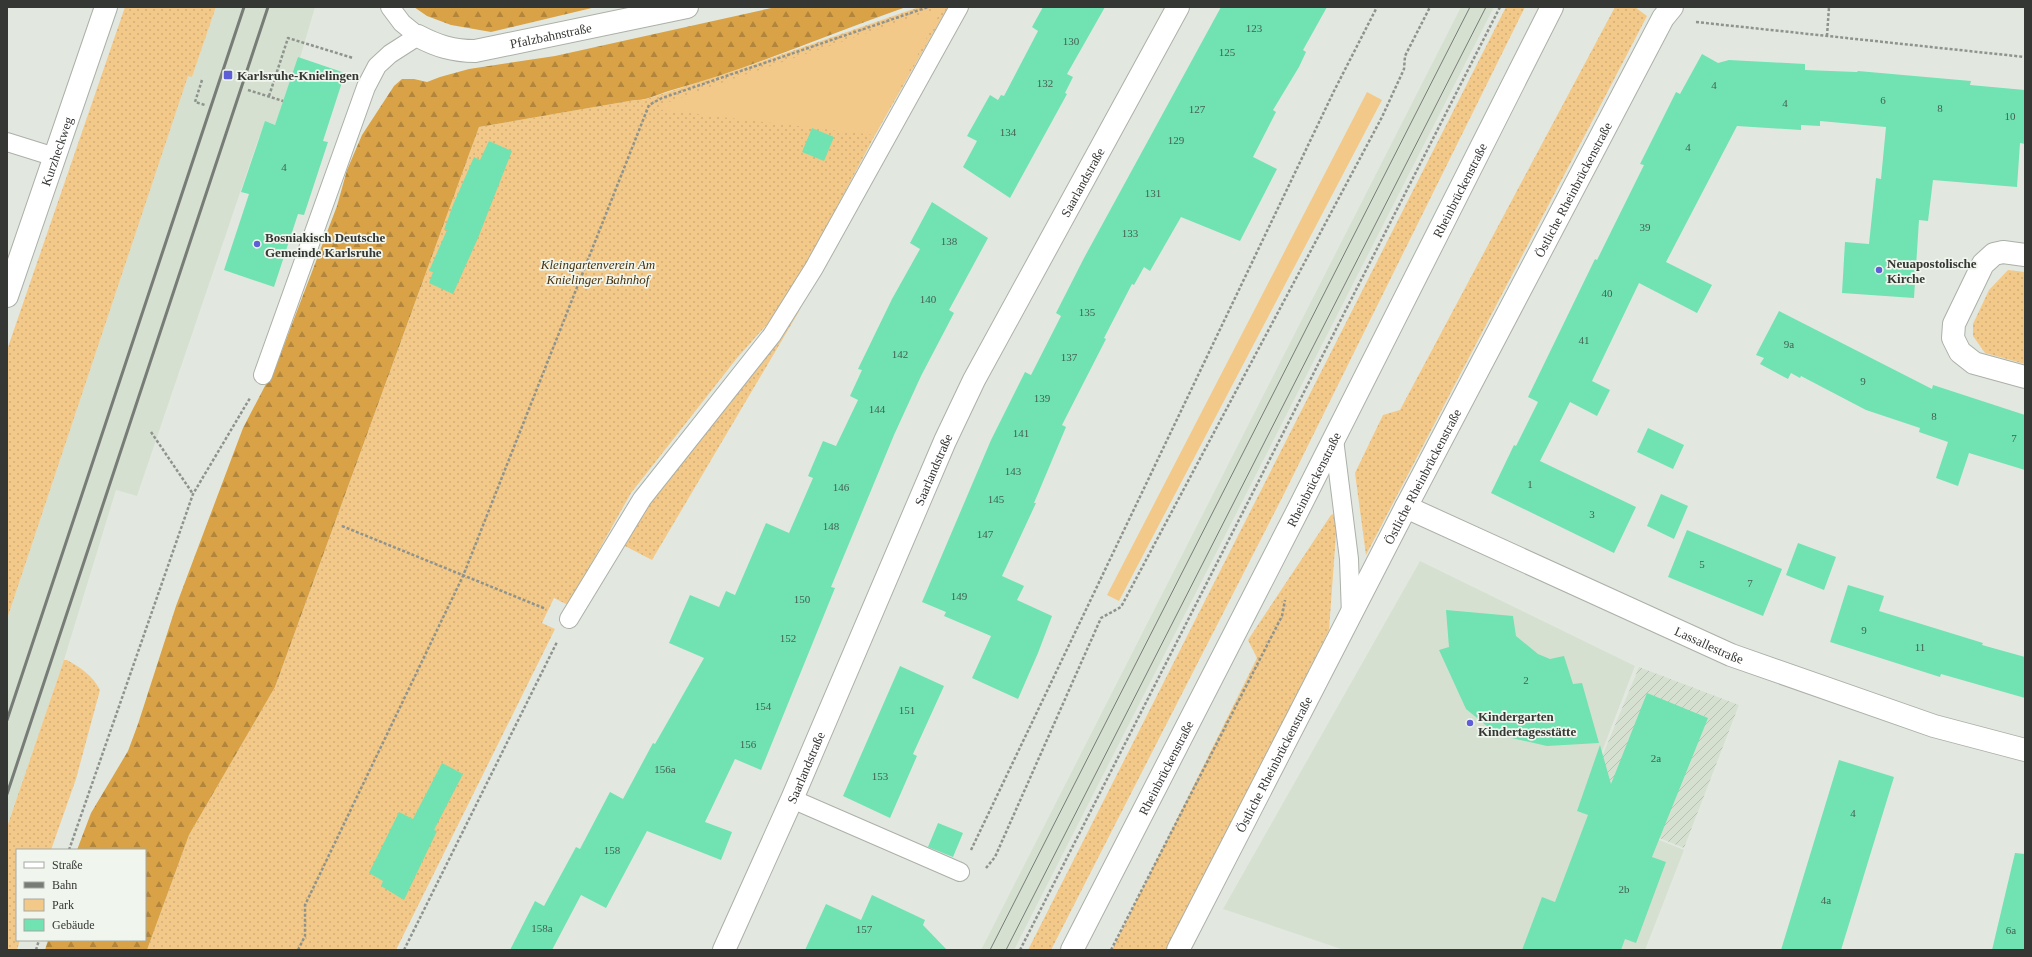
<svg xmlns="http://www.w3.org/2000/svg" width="2032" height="957" font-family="'Times New Roman',serif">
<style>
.built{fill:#d6e0d1}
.industrial{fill:url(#industrial-furrows)}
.grass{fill:url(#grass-dots)}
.forest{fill:url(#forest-firs)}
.park{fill:#f3c989}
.building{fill:#71e2b2}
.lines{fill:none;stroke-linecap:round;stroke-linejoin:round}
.lane-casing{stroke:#abb0a8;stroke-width:20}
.street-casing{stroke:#abb0a8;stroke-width:24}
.secondary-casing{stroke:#abb0a8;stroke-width:24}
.path{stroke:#8f938e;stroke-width:2.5;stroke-dasharray:3 2;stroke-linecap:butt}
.lane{stroke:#fff;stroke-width:18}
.street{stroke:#fff;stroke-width:22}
.secondary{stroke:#fff;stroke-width:22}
.tram{stroke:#787c77;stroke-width:1}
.rail{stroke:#787c77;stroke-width:3}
.poi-dot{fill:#5e5ed6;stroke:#f0f5ed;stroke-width:1.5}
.labels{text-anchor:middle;stroke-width:3.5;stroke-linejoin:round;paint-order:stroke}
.number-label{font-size:11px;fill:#446254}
.street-label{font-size:13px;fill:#353734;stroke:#f0f5ed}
.poi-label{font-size:13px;font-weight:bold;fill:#353734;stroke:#f0f5ed;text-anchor:start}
.park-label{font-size:13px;font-style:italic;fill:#49320b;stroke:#f0f5ed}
</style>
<defs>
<pattern id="industrial-furrows" width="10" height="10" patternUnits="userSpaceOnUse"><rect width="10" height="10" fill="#d6e0d1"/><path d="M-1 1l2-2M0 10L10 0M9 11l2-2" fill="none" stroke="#b8c1b4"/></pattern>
<pattern id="grass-dots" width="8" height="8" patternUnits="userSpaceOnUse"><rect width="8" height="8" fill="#f3c989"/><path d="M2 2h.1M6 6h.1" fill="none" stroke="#d1ad77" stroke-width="1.8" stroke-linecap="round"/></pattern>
<pattern id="forest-firs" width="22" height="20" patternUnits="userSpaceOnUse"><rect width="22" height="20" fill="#d9a246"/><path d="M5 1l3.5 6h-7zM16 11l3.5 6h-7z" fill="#b1853b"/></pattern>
</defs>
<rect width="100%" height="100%" fill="#e2e8e0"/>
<!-- built -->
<path class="built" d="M216 7H315L300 58 270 140 259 137 137 496 116 490 64 660 7 827V619L188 75 192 77Z
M1461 7H1494L1014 950H981Z
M1420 561 1635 666 1591 780 1609 820 1684 850 1645 950H1344L1223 909Z"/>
<!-- industrial -->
<path class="industrial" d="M1639 667 1739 705 1684 848 1610 818 1592 781Z"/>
<!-- grass -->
<path class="grass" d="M125 7H216L192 77 188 76 7 619V350Z
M919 7H948L875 135 811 256 771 320 737 358 631 493 568 605 554 598 542 623 555 629 396 950H147L189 835 275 687 479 127 635 100H643L737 70Z
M1506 7H1525L1285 492 1051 950H1028Z
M1615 7H1635L1647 16 1366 555 1355 473 1383 415 1400 410Z
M2008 270 2025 272V364L1985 353 1973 336V324L1989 290Z
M801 308 652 560 623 545 641 512Z
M1336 513 1337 520 1329 630 1169 950H1112L1257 658 1248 640 1331 515Z
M64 660H67C81 668 92 675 100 690L76 779 51 850H17V940H20L17 950H7V827Z"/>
<!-- forest -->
<path class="forest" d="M414 7H596L491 32 451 25 427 16Z
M776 7H906C829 34 752 68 672 90 661 93 645 101 635 100L479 127 275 687 189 835 147 950H45L48 940H145V850H77L91 813 128 751 138 724 176 606 243 428 278 361 337 206 347 170 362 135 394 86 402 79H414L427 82 440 77 469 69 555 56Z"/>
<!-- park -->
<path class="park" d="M943 7 875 135 655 109 664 104 715 85Z
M1367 92 1382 100 1119 601 1107 595Z"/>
<!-- building -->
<path class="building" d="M1043 7H1105L1067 74 1073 77 1065 93 1067 94 1010 198 963 167 977 141 967 136 990 95 998 100 1001 95 1004 96 1038 31 1032 27Z
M1221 7H1327L1303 50 1306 52 1299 67 1273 110 1276 112 1253 157 1277 169 1240 241 1181 217 1150 271 1144 267 1134 285 1132 284 1104 338 1106 339 1062 425 1066 427 1034 503H1036L1002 576 1024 586 1017 600 1052 616 1038 653 1018 699 972 678 991 636 944 616 946 612 922 602 991 440 1025 372 1031 375 1061 316 1056 313 1084 258Z
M1702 54 1718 63 1729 60 1805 64V70L1857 72 1858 71 1971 81 1970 85 2025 90V144L2020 143 2017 187 1933 180 1928 221 1919 220 1914 298 1842 293 1845 242 1869 244 1876 178 1881 179 1886 127 1820 121V126L1801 125V130L1737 126 1666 262 1712 285 1697 313 1639 283 1592 381 1610 390 1597 416 1570 402 1540 461 1636 507 1614 553 1491 493 1514 445 1516 446 1538 402 1528 397 1595 259 1597 260 1644 165 1640 164 1676 92 1680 94Z
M298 57 345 73 323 141 328 142 304 215 298 214 274 287 224 270 249 194 241 192 260 136 265 121 275 125Z
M812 128 834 137 824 161 802 152Z
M489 141 512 151 478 238 453 294 429 283 433 272 429 271 447 230H444L453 205 474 157 480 160Z
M932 202 988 238 949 310 954 313 921 376 894 435 831 587 835 588 761 770 735 759 705 822 732 832 721 860 647 831 606 908 581 895 552 950H510L535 901 544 906 576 847 580 849 610 792 623 799 653 743 655 744 704 658 669 643 690 595 719 607 726 591 735 595 766 523 789 533 813 478 808 476 823 441 836 446 858 400 850 396 862 370 858 369 892 299 920 249 910 243Z
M1779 311 1932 389 1933 385 2025 415V470L1969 453 1958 486 1936 478 1948 442 1919 432 1920 428 1866 410 1801 376 1800 378 1791 373 1788 379 1760 364 1764 358 1756 355Z
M1648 428 1684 445 1673 469 1637 452Z
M1661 494 1688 506 1674 539 1647 526Z
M1687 530 1782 569 1763 616 1668 577Z
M1798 543 1836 557 1824 590 1786 575Z
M1848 585 1884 596 1879 611 1983 643 1982 645 2025 657V698L1941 674 1940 677 1830 642Z
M1446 610 1513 616 1516 636 1538 654 1550 659 1564 656 1573 684 1582 683 1599 743 1547 746 1498 735 1466 709 1439 650 1449 647Z
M900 666 944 686 913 754 917 756 890 818 843 796Z
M1647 693 1708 718 1652 857 1666 862 1636 943 1625 939 1621 950H1522L1542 897 1555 902 1588 815 1577 811 1600 745 1611 784Z
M1839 760 1894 777 1841 950H1781Z
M442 763 463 774 434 830 437 831 404 900 381 886 383 881 369 873 399 812 413 819Z
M938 823 963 833 953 857 928 847Z
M2015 853 2025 854V950H1992Z
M872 895 925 920 923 925 947 950H805L826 904 861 920Z"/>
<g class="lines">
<defs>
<path id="lane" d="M7 142 55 157
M263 375 366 87 377 66 390 54 418 36 402 23 390 7
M1334 439 1349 559 1351 615
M569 619 642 499 772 335 814 268 959 7
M792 799 960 872"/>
<g id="street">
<path id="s1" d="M418 36C437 46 453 51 475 51L687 7"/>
<path d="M2025 255 2003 252 1994 254 1983 264 1954 324 1953 338 1960 352 1974 363 2025 377"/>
<path id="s2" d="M7 296 106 7"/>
<path id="s3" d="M1406 507 1731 655 1934 726 2025 750"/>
<path id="s4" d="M724 950 792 799 945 441 974 380 1178 7"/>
<path id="s5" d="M1178 950 1406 507 1663 18 1672 7"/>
</g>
<g id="secondary">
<path id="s6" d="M1072 950 1296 514 1552 7"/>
</g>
</defs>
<!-- lane casing -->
<use href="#lane" class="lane-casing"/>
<!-- street casing -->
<use href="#street" class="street-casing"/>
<!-- secondary casing -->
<use href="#secondary" class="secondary-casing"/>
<!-- path -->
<path class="path" d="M1696 22 2025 57
M1827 36 1829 7
M202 80 195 102 205 105
M248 90 283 101
M269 96 288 38 353 58
M151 432 193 494
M342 526 546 609
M69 850 193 494 250 398
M971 850 1334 91 1377 7
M986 868 995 857 1101 618 1121 607 1382 117 1404 69 1405 56 1430 7
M36 950 39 940
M298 950 305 936V905L463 576 649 105 662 98 928 7
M404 950 557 642
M1020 950 1500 7
M1111 950 1282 616 1285 600"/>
<!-- lane -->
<use href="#lane" class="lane"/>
<!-- street -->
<use href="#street" class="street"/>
<!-- secondary -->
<use href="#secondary" class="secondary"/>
<!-- tram -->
<path class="tram" d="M990 950 1470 7
M1006 950 1486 7"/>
<!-- rail -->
<path class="rail" d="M7 720 244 7
M7 794 268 7"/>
</g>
<!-- markers -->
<g class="poi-dot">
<rect x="223" y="70" width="10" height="10" rx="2"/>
<circle cx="257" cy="244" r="4"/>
<circle cx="1879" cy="270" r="4"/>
<circle cx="1470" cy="723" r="4"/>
</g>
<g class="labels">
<!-- number labels -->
<g class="number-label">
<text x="1254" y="32">123</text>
<text x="1071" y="45">130</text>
<text x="1227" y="56">125</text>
<text x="1045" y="87">132</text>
<text x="1714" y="89">4</text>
<text x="1883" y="104">6</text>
<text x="1785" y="107">4</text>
<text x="1940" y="112">8</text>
<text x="1197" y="113">127</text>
<text x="2010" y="120">10</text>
<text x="1008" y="136">134</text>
<text x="1176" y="144">129</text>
<text x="1688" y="151">4</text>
<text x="284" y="171">4</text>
<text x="1153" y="197">131</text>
<text x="1645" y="231">39</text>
<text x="1130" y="237">133</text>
<text x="949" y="245">138</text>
<text x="1607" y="297">40</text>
<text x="928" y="303">140</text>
<text x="1087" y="316">135</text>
<text x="1584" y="344">41</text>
<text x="1789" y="348">9a</text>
<text x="900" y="358">142</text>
<text x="1069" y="361">137</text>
<text x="1863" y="385">9</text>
<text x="1042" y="402">139</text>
<text x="877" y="413">144</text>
<text x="1934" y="420">8</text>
<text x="1021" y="437">141</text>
<text x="2014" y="442">7</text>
<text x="1013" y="475">143</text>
<text x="1530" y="488">1</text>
<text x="841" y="491">146</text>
<text x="996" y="503">145</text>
<text x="1592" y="518">3</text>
<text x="831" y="530">148</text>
<text x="985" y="538">147</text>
<text x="1702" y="568">5</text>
<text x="1750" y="587">7</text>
<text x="959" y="600">149</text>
<text x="802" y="603">150</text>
<text x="1864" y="634">9</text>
<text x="788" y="642">152</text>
<text x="1920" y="651">11</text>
<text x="1526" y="684">2</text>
<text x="763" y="710">154</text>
<text x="907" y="714">151</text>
<text x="748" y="748">156</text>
<text x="1656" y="762">2a</text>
<text x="665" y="773">156a</text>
<text x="880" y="780">153</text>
<text x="1853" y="817">4</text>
<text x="612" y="854">158</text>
<text x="1624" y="893">2b</text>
<text x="1826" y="904">4a</text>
<text x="542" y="932">158a</text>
<text x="864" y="933">157</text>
<text x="2011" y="934">6a</text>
</g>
<!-- street labels -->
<g class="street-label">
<text dy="5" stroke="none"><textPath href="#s1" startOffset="137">Pfalzbahnstraße</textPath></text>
<text dy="5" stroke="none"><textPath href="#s2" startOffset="153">Kurzheckweg</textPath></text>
<text dy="5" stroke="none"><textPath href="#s4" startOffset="848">Saarlandstraße</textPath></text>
<text dy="5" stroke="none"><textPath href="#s6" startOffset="853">Rheinbrückenstraße</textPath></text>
<text dy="5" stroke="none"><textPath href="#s5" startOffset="857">Östliche Rheinbrückenstraße</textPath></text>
<text dy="5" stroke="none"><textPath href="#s4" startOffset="524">Saarlandstraße</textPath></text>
<text dy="5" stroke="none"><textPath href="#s5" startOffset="533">Östliche Rheinbrückenstraße</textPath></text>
<text dy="5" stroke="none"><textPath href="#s6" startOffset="529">Rheinbrückenstraße</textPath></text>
<text dy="5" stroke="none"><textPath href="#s3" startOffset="333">Lassallestraße</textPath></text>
<text dy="5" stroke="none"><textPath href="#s5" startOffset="209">Östliche Rheinbrückenstraße</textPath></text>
<text dy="5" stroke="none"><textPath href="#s4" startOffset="200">Saarlandstraße</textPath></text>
<text dy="5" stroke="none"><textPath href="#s6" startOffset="205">Rheinbrückenstraße</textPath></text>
</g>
<!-- poi labels -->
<g class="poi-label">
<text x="237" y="80">Karlsruhe-Knielingen</text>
<text x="265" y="242">Bosniakisch Deutsche<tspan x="265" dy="15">Gemeinde Karlsruhe</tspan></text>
<text x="1887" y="268">Neuapostolische<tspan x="1887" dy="15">Kirche</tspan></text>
<text x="1478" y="721">Kindergarten<tspan x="1478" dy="15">Kindertagesstätte</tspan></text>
</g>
<!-- park labels -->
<g class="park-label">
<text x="598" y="269">Kleingartenverein Am<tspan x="598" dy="15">Knielinger Bahnhof</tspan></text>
</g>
</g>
<!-- border -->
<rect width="2032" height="957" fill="none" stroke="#353734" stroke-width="16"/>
<!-- legend -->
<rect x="16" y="849" width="130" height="92" fill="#f0f5ed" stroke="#a5a9a3"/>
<rect x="24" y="862" width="20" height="6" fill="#ffffff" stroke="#a5a9a3"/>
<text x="52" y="869" font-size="12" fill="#353734">Straße</text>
<rect x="24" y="882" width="20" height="6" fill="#787c77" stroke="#a5a9a3"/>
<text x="52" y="889" font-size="12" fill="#353734">Bahn</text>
<rect x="24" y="899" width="20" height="12" fill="#f3c989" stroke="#a5a9a3"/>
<text x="52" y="909" font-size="12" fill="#353734">Park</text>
<rect x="24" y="919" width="20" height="12" fill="#71e2b2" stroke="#a5a9a3"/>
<text x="52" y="929" font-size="12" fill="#353734">Gebäude</text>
</svg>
